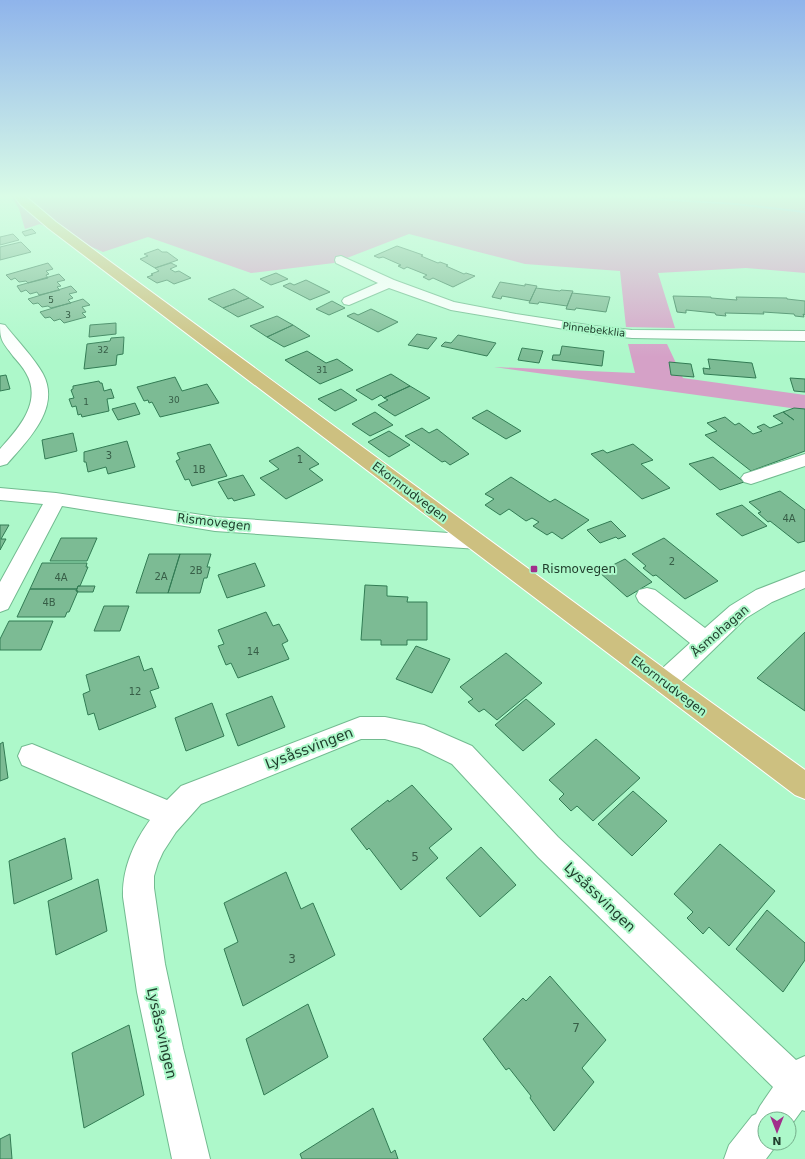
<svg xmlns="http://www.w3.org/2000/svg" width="805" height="1159" font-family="'DejaVu Sans',sans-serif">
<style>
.green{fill:#d5a1c7}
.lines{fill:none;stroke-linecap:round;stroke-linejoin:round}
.stream{fill:#abb5f0;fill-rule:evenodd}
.building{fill:#7cbb94;stroke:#327c54}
.minor-casing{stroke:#72bb90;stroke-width:2}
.major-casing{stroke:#fff;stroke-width:2}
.minor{fill:#fff;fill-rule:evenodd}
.major{fill:#cdc080;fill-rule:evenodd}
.poi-dot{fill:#a12f8b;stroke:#adf8ca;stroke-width:1.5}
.labels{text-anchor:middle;stroke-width:4;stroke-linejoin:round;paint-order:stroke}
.far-number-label{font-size:9px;fill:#375e47}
.far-street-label{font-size:10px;fill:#203f2d;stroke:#adf8ca}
.number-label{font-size:10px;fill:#375e47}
.street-label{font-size:12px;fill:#203f2d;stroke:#adf8ca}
.poi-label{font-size:12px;fill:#203f2d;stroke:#adf8ca;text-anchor:start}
.near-number-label{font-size:12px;fill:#375e47}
.near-street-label{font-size:14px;fill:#203f2d;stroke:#adf8ca}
</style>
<rect width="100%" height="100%" fill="#adf8ca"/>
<!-- green -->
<path class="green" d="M11 195H805V273L746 268 658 273 675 328 626 327 620 271 525 264 409 234 334 263 251 273 148 237 103 252 40 224 25 229 19 209Z
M628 344H667L683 378 805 395V410L494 367 635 373Z"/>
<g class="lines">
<!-- stream -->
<path class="stream" d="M601 195 735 203 805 211V213L735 205 611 197Z"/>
</g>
<!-- building -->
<path class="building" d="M32 229 36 233 25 236 22 232Z
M13 234 19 240 0 245V237Z
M21 242 31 252 0 260V247Z
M397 246 423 255 421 256 438 263 440 262 448 265 446 266 464 274 466 273 475 276 453 287 433 278 429 280 423 277 427 275 407 267 404 269 398 266 401 265 383 257 379 258 374 256Z
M158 249 162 252H167L178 260 155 268 140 259 148 256 144 254Z
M48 263 53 269 46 271 49 274 46 275 48 278 28 283 26 281 19 282 15 278 11 280 6 275Z
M171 263 177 266 170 269 175 272 179 271 191 278 174 284 167 280 157 283 147 277 153 275 151 274 159 271 155 268Z
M276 273 288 279 271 285 260 279Z
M59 274 65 280 57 282 61 286 57 287 60 290 39 295 37 292 30 294 26 290 21 292 17 286Z
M306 280 330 292 310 300 283 286 290 283 294 285Z
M500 282 525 286V284L537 286 530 301 502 296 501 299 492 297Z
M71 286 77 292 69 294 73 298 68 300 71 303 51 308 48 306 42 307 38 303 33 304 28 299Z
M536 288 560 291 561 290 573 291 567 306 539 302 538 304 529 303Z
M234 289 249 298 223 308 208 299Z
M572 293 610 297 606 312 576 308 575 310 566 309Z
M673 296 711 297V298L737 300 736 297 787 298V299L805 301V315L803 314 804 317 795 316 794 314 763 312 764 314 725 313 726 316 716 315 715 313 686 310V313L677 312Z
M249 298 264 307 238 317 223 308Z
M83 299 90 305 82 307 86 312 82 313 86 317 64 323 60 319 54 321 50 317 45 318 40 312Z
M332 301 345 308 329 315 316 309Z
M371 309 398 322 378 332 347 316 354 313 358 315Z
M277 316 293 325 267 337 250 326Z
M116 323V334L89 337 90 325Z
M293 325 310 336 284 347 267 337Z
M417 334 437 338 428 349 408 345Z
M458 335 496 343 487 356 441 346 445 342 451 343Z
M124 337 123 354 117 355 116 365 84 369 87 344 110 341 111 338Z
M562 346 604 351 602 366 552 360 553 355H560Z
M522 348 543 351 539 363 518 360Z
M307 351 326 363 337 359 353 370 320 384 285 360Z
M708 359 752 363 756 378 704 374 703 368 710 369Z
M669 362 691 364 694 377 671 375Z
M391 374 410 386 384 398 381 395 372 400 356 390Z
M6 375 10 389 0 391V376Z
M175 377 182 391 207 384 219 403 160 417 152 402 149 403 148 400 144 401 137 387Z
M790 378 805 379V392L794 391Z
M99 381 100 383H102L104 391 111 389 114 398 107 399 109 411 82 417 81 414 78 415 76 406 72 407 69 399 74 398 71 390 73 389V386Z
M410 386 430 398 395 416 378 405 388 400 384 398Z
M341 389 357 400 335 411 318 399Z
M135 403 140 414 118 420 112 409Z
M794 408 805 409V451L751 471 705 435 717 431 707 423 725 417 735 425 739 423 753 434 762 431 757 427 764 424 770 428 783 423 773 416 783 412 794 420 783 412Z
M487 410 521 431 506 439 472 418Z
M375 412 393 425 370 436 352 424Z
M422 428 429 433 437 429 469 454 450 465 445 461 442 462 405 436Z
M389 431 410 445 389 457 368 442Z
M73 433 77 451 45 459 42 440Z
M127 441 135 467 108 474 106 467 88 472 86 462H84V452Z
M210 444 227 476 192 486 189 479 185 480 176 461 180 459 177 453Z
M633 444 653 460 641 464 670 488 642 499 591 454 603 450 607 453Z
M298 447 319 464 309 469 323 480 286 499 260 478 279 469 269 461Z
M713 457 744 482 720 490 689 464Z
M243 475 255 495 234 501 232 498 228 499 218 482Z
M511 477 550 502 555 499 589 520 562 539 552 532 547 535 533 526 539 522 532 518 526 521 509 509 500 515 485 505 494 499 485 494Z
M780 491 805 510V541L798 543 770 521 768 522 758 513 761 512 749 502Z
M742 505 767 526 742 536 716 514Z
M611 521 626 536 618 539 616 537 600 543 587 530Z
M0 525H9L1 539H6L0 550Z
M61 538H97L87 561H50Z
M664 538 718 581 685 599 656 575 653 576 643 568 646 566 632 554Z
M149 554H180L168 593H136Z
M180 554H211L207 567H210L207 578H204L200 593H168Z
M625 559 652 582 627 597 599 572Z
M42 563H87L86 567H88L80 586H78L77 589H30Z
M255 563 265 586 227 598 218 575Z
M365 585 387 586V596L408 597 407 602H427V640H407V645H381V640H361Z
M78 586H95L93 592H77L78 591H76Z
M30 589H77L76 591H78L69 612H67L65 617H17Z
M104 606H129L120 631H94Z
M266 612 273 626 279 624 288 641 282 644 289 659 238 678 231 663 226 665 218 646 224 644 218 630Z
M9 621H53L41 650H0V639Z
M805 632V711L757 678Z
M416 646 450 659 432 693 396 679Z
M506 653 542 683 497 720 484 709 479 712 468 702 473 699 460 687Z
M139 656 144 671 152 668 159 688 150 691 156 707 99 730 94 713 88 715 83 694 90 691 86 675Z
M272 696 285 727 238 746 226 714Z
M526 699 555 724 523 751 495 725Z
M212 703 224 736 186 751 175 718Z
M596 739 640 778 593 821 577 806 571 811 559 799 564 794 549 780Z
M3 742 8 778 0 781V744Z
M412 785 452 829 429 848 438 858 401 890 369 848 367 850 351 829 388 800 389 802Z
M633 791 667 821 632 856 598 824Z
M65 838 72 879 14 904 9 861Z
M720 844 775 891 729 946 709 927 703 934 687 918 693 912 674 894Z
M481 847 516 885 480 917 446 878Z
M286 872 301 909 313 903 335 955 243 1006 224 949 238 942 224 903Z
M98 879 107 931 56 955 48 901Z
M767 910 805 943V960L783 992 736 949Z
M550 976 606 1040 582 1068 594 1082 554 1131 530 1098 531 1096 509 1068 506 1070 483 1039 523 998 526 1001Z
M308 1004 328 1057 264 1095 246 1039Z
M129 1025 144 1095 84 1128 72 1053Z
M373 1108 391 1153 395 1150 398 1159H302L300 1154Z
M10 1134 12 1159H0V1139Z"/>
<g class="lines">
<defs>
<path id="minor" d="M341 256 394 280 454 302 516 314 594 326 632 330 805 331V341L632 338 594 334 451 310 389 288 349 305 344 304 342 301 344 298 378 283 336 263 335 260 336 257Z
M0 324 5 325C16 339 35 359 43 374 61 408 28 440 7 464L0 466V449C18 429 43 402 26 373 23 367 18 362 13 356 3 342 0 342 0 324Z
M805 454V466L751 484 744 482 741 478 744 474Z
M0 488 56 493 215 517 478 535 485 537 488 542 485 547 478 549 215 531 62 506 8 609 0 612V582L43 504 0 500Z
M805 571V588L772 602 746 618 673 689 664 692 655 689 652 682 655 675 690 643 639 602 636 596 639 590 647 588 655 590 705 628 730 606 756 590Z
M360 717H385L424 725 472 746 558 837 796 1060 805 1056V1111L802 1110 789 1128V1119H765V1143H778L766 1159H724L729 1145 752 1116 756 1114 760 1106 773 1087 538 857 452 764 419 748 385 739H361L201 804 176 832 163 852 158 863 154 876V888L165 964 183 1048 210 1159H172L137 992 123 897C122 869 134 842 150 820L22 765 18 756 22 747 32 744 167 800 181 786Z"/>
<path id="major" d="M13 195H24L56 222 673 675 805 770V799L795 795 48 228 21 205Z"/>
</defs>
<!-- minor casing -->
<use href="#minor" class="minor-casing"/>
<!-- major casing -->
<use href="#major" class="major-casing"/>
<!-- minor -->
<use href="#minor" class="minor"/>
<!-- major -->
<use href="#major" class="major"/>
</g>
<!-- sky -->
<linearGradient id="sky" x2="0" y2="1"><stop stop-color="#8fb4eb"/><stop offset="0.55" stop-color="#dafce7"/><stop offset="1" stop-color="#dafce7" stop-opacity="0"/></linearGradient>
<rect width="805" height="357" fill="url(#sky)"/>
<!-- markers -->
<rect class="poi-dot" x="530" y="565" width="8" height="8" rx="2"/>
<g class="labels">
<!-- far-number labels -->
<g class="far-number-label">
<text x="51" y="303">5</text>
<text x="68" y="318">3</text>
<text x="103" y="353">32</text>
<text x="322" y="373">31</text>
<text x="174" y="403">30</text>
<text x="86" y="405">1</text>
</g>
<!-- far-street labels -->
<g class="far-street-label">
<text transform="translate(594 329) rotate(7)" y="4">Pinnebekklia</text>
</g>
<!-- number labels -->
<g class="number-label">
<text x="109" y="459">3</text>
<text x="300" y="463">1</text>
<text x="199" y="473">1B</text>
<text x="789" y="522">4A</text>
<text x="672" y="565">2</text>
<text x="196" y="574">2B</text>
<text x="161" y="580">2A</text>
<text x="61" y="581">4A</text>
<text x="49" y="606">4B</text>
<text x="253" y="655">14</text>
<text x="135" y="695">12</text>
</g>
<!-- street labels -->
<g class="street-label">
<text transform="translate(410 492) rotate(37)" y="4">Ekornrudvegen</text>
<text transform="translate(214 522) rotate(7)" y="4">Rismovegen</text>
<text transform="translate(720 631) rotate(-41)" y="4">Åsmohagan</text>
<text transform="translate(669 686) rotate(37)" y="4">Ekornrudvegen</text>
</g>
<!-- poi labels -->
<g class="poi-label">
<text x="542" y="573">Rismovegen</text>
</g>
<!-- near-number labels -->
<g class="near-number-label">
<text x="415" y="861">5</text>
<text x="292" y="963">3</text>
<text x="576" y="1032">7</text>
</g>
<!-- near-street labels -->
<g class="near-street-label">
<text transform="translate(309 748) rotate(-21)" y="5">Lysåssvingen</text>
<text transform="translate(600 897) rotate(44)" y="5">Lysåssvingen</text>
<text transform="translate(162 1033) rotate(77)" y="5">Lysåssvingen</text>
</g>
</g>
<!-- north arrow -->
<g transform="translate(777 1131) rotate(180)"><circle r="19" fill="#adf8ca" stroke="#75ae8b"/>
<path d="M0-3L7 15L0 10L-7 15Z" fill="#a12f8b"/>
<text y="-6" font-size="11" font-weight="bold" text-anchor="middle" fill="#203f2d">N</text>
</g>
</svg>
